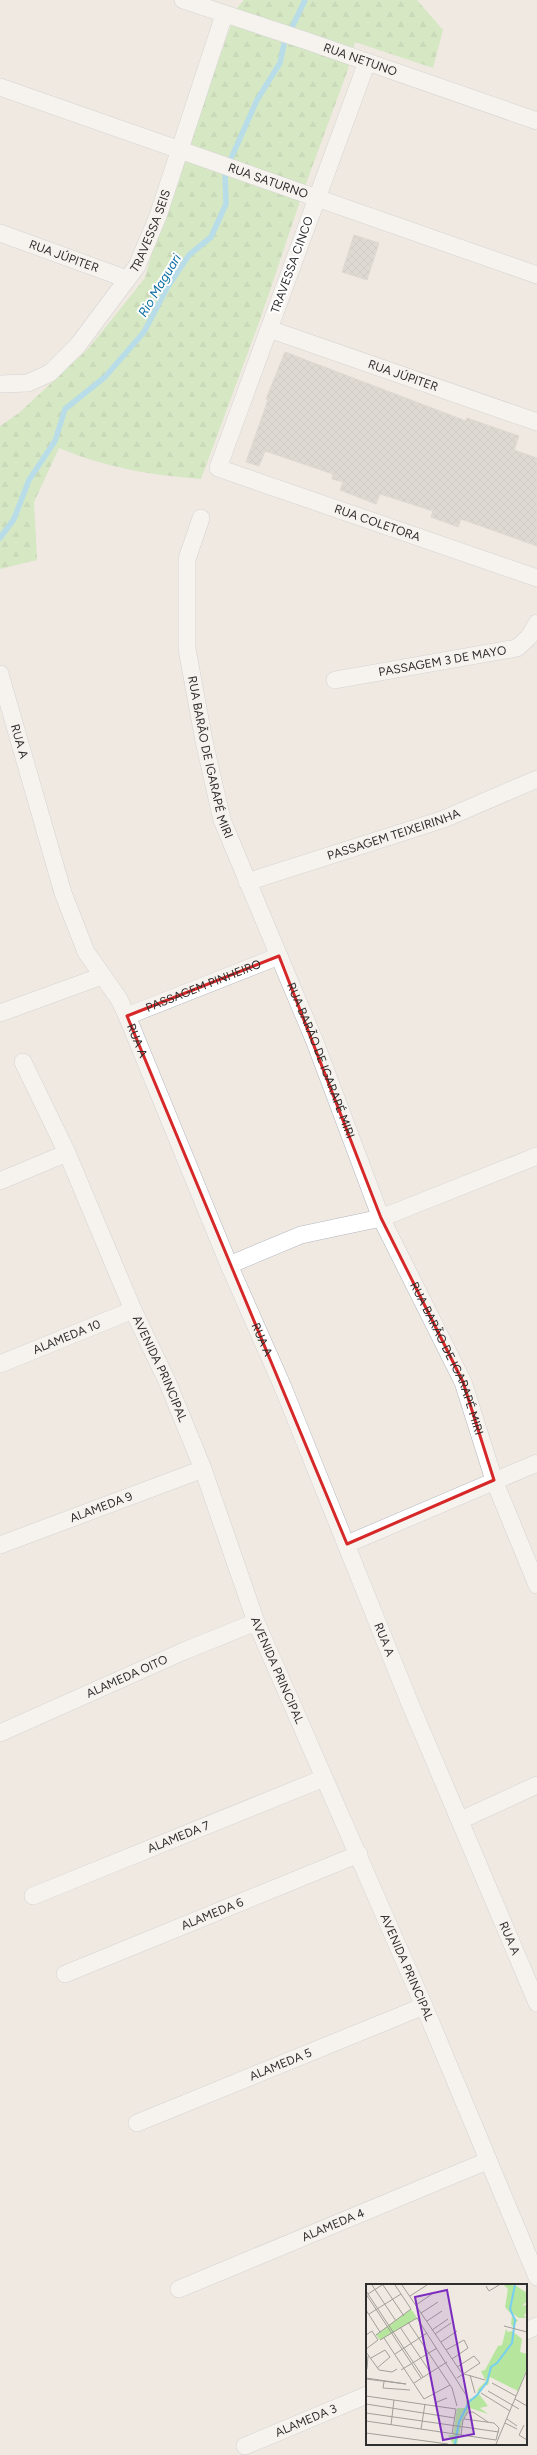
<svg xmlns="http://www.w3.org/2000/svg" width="537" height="2455" font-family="Figtree,sans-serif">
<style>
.forest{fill:url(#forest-firs)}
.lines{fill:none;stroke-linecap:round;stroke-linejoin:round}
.stream{stroke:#75cff0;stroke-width:5.5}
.building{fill:url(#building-cross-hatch);stroke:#cbc5ba}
.minor-casing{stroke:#b4b7c1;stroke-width:18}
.minor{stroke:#fff;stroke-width:17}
.marked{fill:none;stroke:#d62828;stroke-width:3;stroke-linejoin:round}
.labels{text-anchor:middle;stroke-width:4;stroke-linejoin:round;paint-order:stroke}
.street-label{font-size:12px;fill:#2e2e2e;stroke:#fff}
.water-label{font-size:13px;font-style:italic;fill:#0d6fa3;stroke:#fff}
.inset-river{fill:none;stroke:#75cff0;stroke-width:2}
.inset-road{fill:none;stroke:#a29e99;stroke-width:1}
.view{fill:#7b2cbf;fill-opacity:0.15;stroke:#7b2cbf;stroke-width:2}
.inset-edge{fill:none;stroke:#2e2e2e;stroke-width:2}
</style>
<defs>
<pattern id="forest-firs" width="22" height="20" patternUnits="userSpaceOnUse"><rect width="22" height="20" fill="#b6e59e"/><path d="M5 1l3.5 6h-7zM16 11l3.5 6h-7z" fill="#9dc588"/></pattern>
<pattern id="building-cross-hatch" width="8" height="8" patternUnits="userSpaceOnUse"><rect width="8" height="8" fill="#cbc7bf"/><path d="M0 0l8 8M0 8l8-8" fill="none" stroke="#afaba4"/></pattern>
</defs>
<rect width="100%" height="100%" fill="#efe9e1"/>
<!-- forest -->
<path class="forest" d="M244 0H417L443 30 433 68 355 42 347 72 304 189 261 317 201 479C149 475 108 468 59 448L34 502 37 560 0 569V426L19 413 88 349 145 278 180 150 188 147 237 8Z"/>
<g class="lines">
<!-- stream -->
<path class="stream" d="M0 538 14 519 29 480 55 441 65 409 105 377 144 332 167 288 189 255 211 237 226 204 225 172 257 100 280 63 284 44 305 0"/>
</g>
<!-- building -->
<path class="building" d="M354 235 379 243 367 280 342 272Z
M285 352 466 421 467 418 519 436 514 450 537 458V546L461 519 458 527 431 517 433 511 380 494 376 504 340 490 343 482 332 479 333 474 265 451 259 466 246 462 268 400 266 399Z"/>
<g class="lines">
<defs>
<g id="minor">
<path id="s1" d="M183 0 304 40 537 121"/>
<path id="s2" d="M367 62 218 468 537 578"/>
<path id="s3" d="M0 87 537 275"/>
<path id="s4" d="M0 233 127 279"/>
<path id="s5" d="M269 329 537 422"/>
<path id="s6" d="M0 384 28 383 50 373 78 345 137 266 158 216 224 15"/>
<path id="s7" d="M201 518 187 559V649L204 741 222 820 315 1042 381 1218 463 1382 494 1480 537 1585"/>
<path id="s8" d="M0 674 63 893 86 952 119 999 127 1016 229 1265 282 1385 409 1701 537 2003"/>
<path id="s9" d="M335 680 517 648 529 637 537 623"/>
<path id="s10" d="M247 882 444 819 537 779"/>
<path d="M0 1013 102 976"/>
<path id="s11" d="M127 1016 279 956"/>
<path id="s12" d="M23 1062 67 1153 133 1310 167 1381 203 1469 256 1622 424 2006 537 2277"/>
<path d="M0 1181 67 1153"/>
<path d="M229 1265 301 1235 381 1218 537 1156"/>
<path id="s13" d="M0 1364 133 1310"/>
<path d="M347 1544 537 1463"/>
<path id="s14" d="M0 1545 203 1469"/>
<path id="s15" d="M0 1733 184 1651 256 1622"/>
<path d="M461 1820 537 1785"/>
<path id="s16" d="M33 1896 324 1778"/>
<path id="s17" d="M65 1974 359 1854"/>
<path id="s18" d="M137 2123 424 2006"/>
<path id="s19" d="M179 2289 487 2161"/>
<path d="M526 2331 537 2326"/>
<path id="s20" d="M245 2446 367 2395"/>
</g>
</defs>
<!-- minor casing -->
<use href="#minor" class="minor-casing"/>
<!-- minor -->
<use href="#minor" class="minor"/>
</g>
<!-- marked area -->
<path d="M0 0H537V2455H0ZM279 956 381 1218 463 1382 494 1480 347 1544 127 1016Z" fill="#efe9e1" fill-opacity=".55" fill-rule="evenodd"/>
<path class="marked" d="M279 956 381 1218 463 1382 494 1480 347 1544 127 1016Z"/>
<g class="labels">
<!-- street labels -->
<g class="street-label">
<text dy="4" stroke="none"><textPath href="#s1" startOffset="187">RUA NETUNO</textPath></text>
<text dy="4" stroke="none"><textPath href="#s3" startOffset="284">RUA SATURNO</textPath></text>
<text dy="4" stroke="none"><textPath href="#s6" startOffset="228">TRAVESSA SEIS</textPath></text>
<text dy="4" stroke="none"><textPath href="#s4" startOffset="68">RUA JÚPITER</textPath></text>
<text transform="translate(292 265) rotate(-70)" y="4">TRAVESSA CINCO</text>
<text dy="4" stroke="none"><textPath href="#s5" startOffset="142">RUA JÚPITER</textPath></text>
<text dy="4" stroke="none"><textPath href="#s2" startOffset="601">RUA COLETORA</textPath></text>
<text dy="4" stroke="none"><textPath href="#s9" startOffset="109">PASSAGEM 3 DE MAYO</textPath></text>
<text dy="4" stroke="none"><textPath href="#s8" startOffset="70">RUA A</textPath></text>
<text dy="4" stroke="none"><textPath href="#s7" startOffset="244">RUA BARÃO DE IGARAPÉ MIRI</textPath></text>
<text dy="4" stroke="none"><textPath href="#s10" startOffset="154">PASSAGEM TEIXEIRINHA</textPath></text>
<text dy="4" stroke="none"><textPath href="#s11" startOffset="82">PASSAGEM PINHEIRO</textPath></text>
<text dy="4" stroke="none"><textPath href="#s8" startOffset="394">RUA A</textPath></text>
<text dy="4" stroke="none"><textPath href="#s7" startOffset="568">RUA BARÃO DE IGARAPÉ MIRI</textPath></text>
<text dy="4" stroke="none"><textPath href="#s13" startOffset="72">ALAMEDA 10</textPath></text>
<text dy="4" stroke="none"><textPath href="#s8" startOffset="718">RUA A</textPath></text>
<text dy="4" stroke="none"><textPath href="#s7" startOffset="892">RUA BARÃO DE IGARAPÉ MIRI</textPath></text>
<text dy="4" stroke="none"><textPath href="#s12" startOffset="336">AVENIDA PRINCIPAL</textPath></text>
<text dy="4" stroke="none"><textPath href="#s14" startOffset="108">ALAMEDA 9</textPath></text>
<text dy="4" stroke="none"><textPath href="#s8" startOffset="1042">RUA A</textPath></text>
<text dy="4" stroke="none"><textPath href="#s12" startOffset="660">AVENIDA PRINCIPAL</textPath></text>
<text dy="4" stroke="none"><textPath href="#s15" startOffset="139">ALAMEDA OITO</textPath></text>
<text dy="4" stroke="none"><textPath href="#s16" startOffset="157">ALAMEDA 7</textPath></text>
<text dy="4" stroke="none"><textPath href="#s17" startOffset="159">ALAMEDA 6</textPath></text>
<text dy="4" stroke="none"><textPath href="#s8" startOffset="1366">RUA A</textPath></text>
<text dy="4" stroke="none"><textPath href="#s12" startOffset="984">AVENIDA PRINCIPAL</textPath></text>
<text dy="4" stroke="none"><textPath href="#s18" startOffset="155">ALAMEDA 5</textPath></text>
<text dy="4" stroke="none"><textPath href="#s19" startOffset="167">ALAMEDA 4</textPath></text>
<text dy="4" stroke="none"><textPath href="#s20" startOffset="66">ALAMEDA 3</textPath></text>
</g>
<!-- water labels -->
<g class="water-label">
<text transform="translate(159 285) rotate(-59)" y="5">Rio Maguari</text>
</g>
</g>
<!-- overview -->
<g transform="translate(366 2284)">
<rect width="161" height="161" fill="#efe9e1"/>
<path d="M138 1H149L161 9V17L156 22 160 21 161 28 158 31 160 34H153L146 29V33L152 36 147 43 145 40 146 31 139 23 142 5ZM140 45 142 48 146 47 156 55 154 68 161 70V84L152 107 124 93 122 101H117L113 110 122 122 114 124 122 130 104 124 97 135 91 160H87L82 151H87L91 124H100V117L111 111 112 105 120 97 115 87 119 86 132 62 136 61Z" fill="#b6e59e"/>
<path d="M45 25 51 34 14 56 10 51Z" fill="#b6e59e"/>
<path class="inset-river" d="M89 160 93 138 103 118 111 111 121 98 125 83 131 79 146 59 149 36 144 25 149 1"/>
<path class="inset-road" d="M6 1 30 37M17 1 38 32M36 1 95 88M120 2 123 7 133 1M0 7 57 93M0 10 55 94M2 10 16 1M44 12 61 1M50 21 66 10M0 26 14 48M55 29 72 18M3 30 35 10M61 37 76 27M42 38 86 104 91 122M138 42 161 48M34 43 64 88M66 46 82 35M69 50 85 39M0 51 6 47 12 56 0 65M10 51 45 25 29 1M18 54 58 115 84 101M14 56 51 34 102 114M75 58 91 47M80 66 98 56 102 64 86 75M0 68 13 86 26 88 31 85M29 70 61 49M5 74 19 66 24 73 11 84M1 85 2 72M35 86 71 64M98 90 119 96M104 91 109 109M0 94 40 100 0 95M91 94 114 79 108 72 91 83M18 98 17 104 44 106M48 99 81 78M126 99 150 112M122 107 153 125M115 109 144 127M0 112 90 125 86 150M149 115 161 122M0 120 89 134M69 122 71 118 81 114M0 129 133 148M141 135 151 142M0 137 130 156 133 144 128 139 98 135M139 139 151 145M25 141 28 116M158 141 153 151 161 156M55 145 59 120M0 149 82 160M95 151 97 136 102 128H107L122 138M130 160 161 86"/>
<path class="view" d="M81 6 108 150 77 156 49 13Z"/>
<rect width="161" height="161" class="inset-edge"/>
</g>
</svg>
